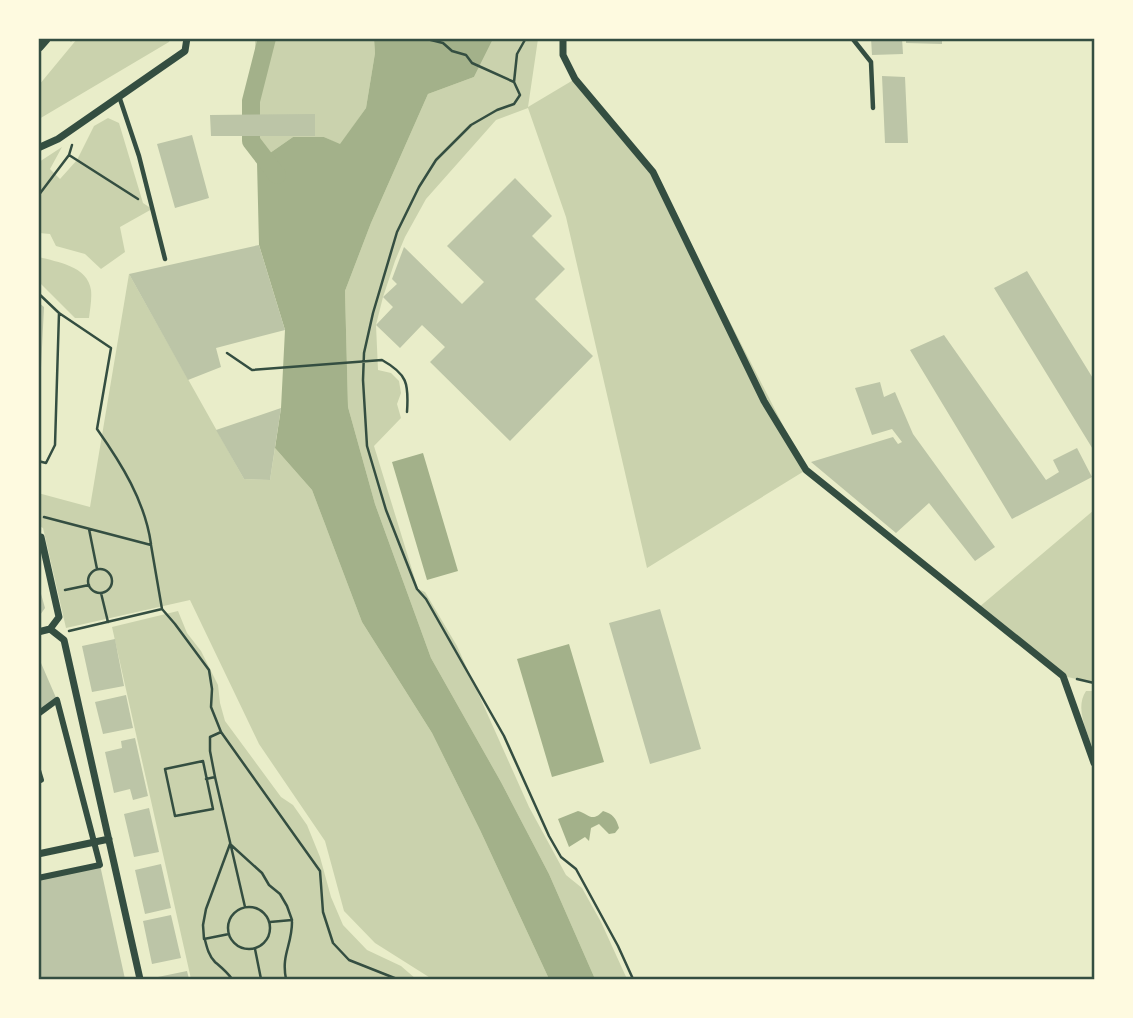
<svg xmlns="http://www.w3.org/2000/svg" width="1133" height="1018" font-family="Georgia,serif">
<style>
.green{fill:#cad2ad}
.water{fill:#a3b18a}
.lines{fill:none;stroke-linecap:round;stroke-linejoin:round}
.canal{stroke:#a3b18a;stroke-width:18}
.building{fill:#bcc5a7}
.path{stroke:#344e41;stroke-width:2.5}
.service{stroke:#344e41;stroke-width:4.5}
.pedestrian{stroke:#344e41;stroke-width:6}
.minor{stroke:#344e41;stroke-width:7}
.secondary{stroke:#344e41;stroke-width:12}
.neatline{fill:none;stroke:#344e41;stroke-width:2.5}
</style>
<rect width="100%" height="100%" fill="#e9edc9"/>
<!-- green -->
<path class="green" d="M77 39V38L170 39 169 42 39 119V85Z
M255 39H374L375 53 366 108 340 145 324 137H293L257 162Z
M493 39H538L528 107 575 79 653 172 806 470 647 568 566 217 528 108 496 120 426 199 405 237 395 261 383 297 376 325 378 370 391 373 399 381 401 393 397 404 401 418 374 446 418 589 425 592 457 646 529 807 566 875 582 888 601 922 627 979H595L549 874 501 782 431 658 375 504 348 407 345 291 371 223 428 94 474 77Z
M108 118 119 123 143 203 152 209 120 227 125 252 101 269 85 254 56 246 50 234 39 233V162L62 147 50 169 60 179 77 160 94 126Z
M39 257C57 262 88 266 91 290 92 299 90 309 89 318H75L39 282Z
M129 274 244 479 270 480 275 448 312 490 362 622 432 733 480 830 549 979H432L375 943 344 911 325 841 259 744 190 600 66 628 43 528 39 526 38 493 90 507Z
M1094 510V683L1063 676 978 608Z
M178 611 187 633 201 651 218 685 220 703 225 721 281 797 293 805 307 825 320 857 331 897 343 925 367 950 401 966 416 979H191L112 627Z
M1086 691H1094V752C1088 733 1074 709 1086 691Z"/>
<!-- water -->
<path class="water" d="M374 39H493L474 77 428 94 371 223 345 291 348 407 375 504 431 658 501 782 549 874 595 979H549L480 830 432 733 362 622 312 490 275 448 281 408 285 330 259 245 257 162 293 137H324L340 144 366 108 375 53Z
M423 453 458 571 427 580 392 462Z
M569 644 604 762 552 777 517 659Z
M578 811C589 814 592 823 603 811 613 814 616 818 619 828L615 833 609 834 599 824 591 828 589 841 585 837 569 847 558 819Z"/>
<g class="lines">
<!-- canal -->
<path class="canal" d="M267 38 251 101V141L277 175"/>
</g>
<!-- building -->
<path class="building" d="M871 38H902L903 54 872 55Z
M906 38H942V44L906 43Z
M882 76 905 77 908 143H885Z
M315 114V136H211L210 115Z
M192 135 209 198 175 208 157 144Z
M515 178 552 216 532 236 565 269 535 299 593 356 510 441 430 362 445 347 422 325 400 348 376 325 393 307 383 297 397 284 392 279 404 247 462 304 484 282 447 246Z
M259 245 285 330 216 348 221 367 188 380 129 274Z
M1027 271 1094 380V451L994 288Z
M38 302 44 307 41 368H38Z
M944 335 1046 480 1059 472 1053 460 1077 448 1092 477 1012 519 910 350Z
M880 382 884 397 895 392 913 434 995 547 975 561 929 503 896 533 811 462 893 437 898 444 902 442 892 429 872 435 855 388Z
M281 408 270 480 244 479 216 430Z
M38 583 45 608 38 618Z
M660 609 701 749 650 764 609 623Z
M115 639 124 686 92 692 82 646Z
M38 656 57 700 38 714Z
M126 695 133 728 103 734 95 702Z
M135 738 148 796 133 800 130 789 114 793 105 752 122 748 121 741Z
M149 808 159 852 134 857 124 814Z
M161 864 171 908 145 914 135 870Z
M100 865 125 979H38V878Z
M171 915 181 958 152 964 143 921Z
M187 971 189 979H153V978Z"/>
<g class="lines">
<!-- path -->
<path class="path" d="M429 38 431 40 443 43 452 51 466 55 472 63 514 82
M526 38 517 54 514 82 520 95 514 104 497 110 471 125 436 160 419 187 397 232 373 313 364 353 363 380 367 446 386 510 417 589 426 599 504 736 549 836 561 857 576 869 618 946 633 979
M71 40 72 38
M69 155 138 199
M38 196 69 155 72 145
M38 293 59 313 55 445 46 463 38 461
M59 313 111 348 97 429C121 463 145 501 151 544
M227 353 252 370 382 360C407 374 409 383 407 412
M44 517 151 545 162 609 175 624 209 670 212 689 211 707 221 732 320 871 323 912 333 943 349 960 397 979
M89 529 97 569
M88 581a12 12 0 1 1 24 0a12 12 0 1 1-24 0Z
M65 590 89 585
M101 593 108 622
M69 631 162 609
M1077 679 1094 683
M203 761 213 809 175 816 165 769Z
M215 777 210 751V737L221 732
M206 779 215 777 245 907
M228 928a21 21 0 1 1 42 0a21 21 0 1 1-42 0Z
M229 934 204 939 203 925 206 909 230 844 262 873 269 885 280 894 287 906 292 920 270 922
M205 940C207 948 209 956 215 962 222 968 227 972 232 979
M255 949 261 979
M281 979H286C281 955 292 945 292 922"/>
<!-- service -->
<path class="service" d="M852 38 871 62 873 108
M119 96 139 156 165 259"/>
<!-- pedestrian -->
<path class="pedestrian" d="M38 714 57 700 100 865 38 878
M38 770 41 780H38"/>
<!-- minor -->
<path class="minor" d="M563 38V55L575 79 653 172 764 401 806 470 1063 676 1094 763
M38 148 58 139 185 51 187 38
M38 537H41L59 617 50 629
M50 629 64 640 140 979
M38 632 50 629
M38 854 109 839"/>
<!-- secondary -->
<path class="secondary" d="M38 46 45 38"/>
</g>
<!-- border -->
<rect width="1133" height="1018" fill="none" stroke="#fefae0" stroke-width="80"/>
<rect x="40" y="40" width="1053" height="938" class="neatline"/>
</svg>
